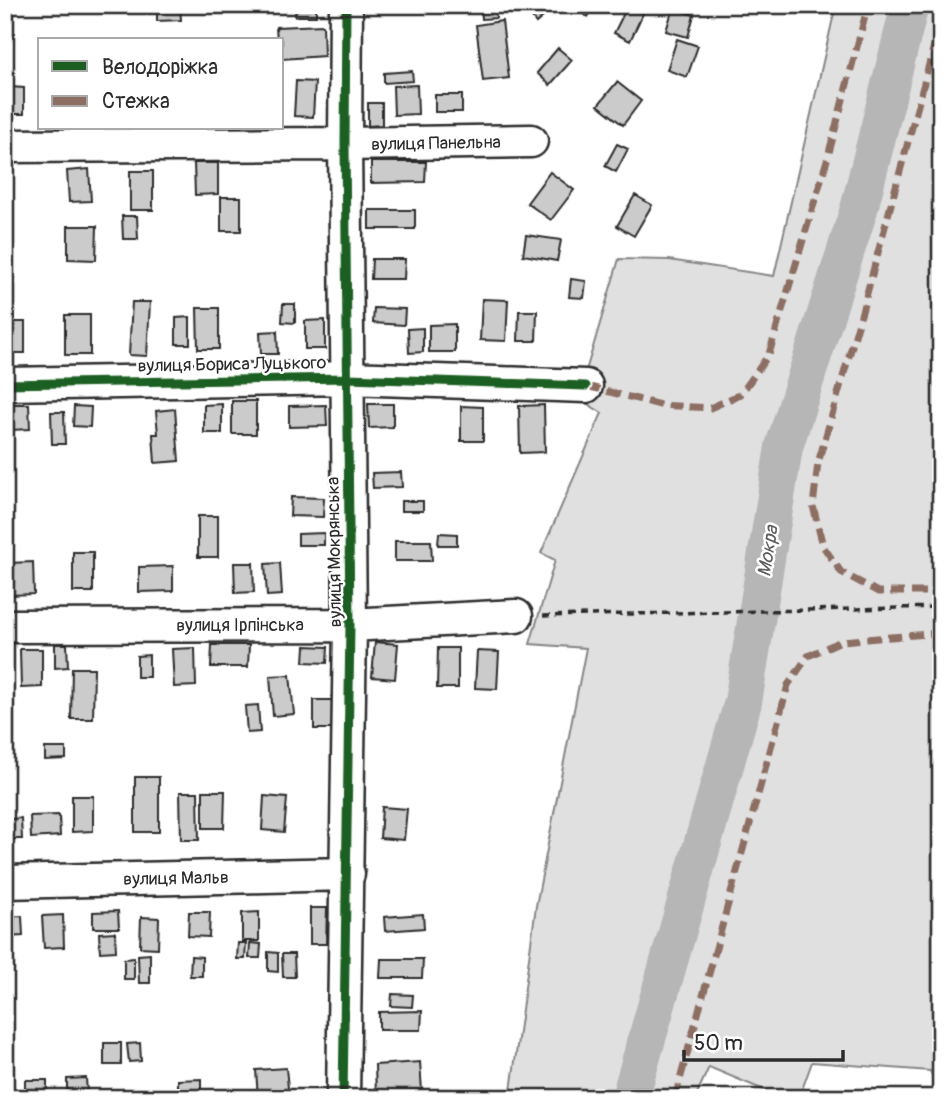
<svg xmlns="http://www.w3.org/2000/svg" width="946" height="1103" font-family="Pangolin,sans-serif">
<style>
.green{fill:#e0e0e0;stroke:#868686;stroke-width:2}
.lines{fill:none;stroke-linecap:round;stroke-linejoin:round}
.river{stroke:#b6b6b6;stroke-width:38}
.building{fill:#cbcbcb;stroke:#2b2b2b;stroke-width:2}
.minor-casing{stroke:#2b2b2b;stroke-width:37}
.path{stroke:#2b2b2b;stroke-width:3.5;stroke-dasharray:7 5;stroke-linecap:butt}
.minor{stroke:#fff;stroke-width:32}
.quiet{stroke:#8d6e63;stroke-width:7;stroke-dasharray:14 7;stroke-linecap:butt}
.cycleway-casing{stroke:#fff;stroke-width:13}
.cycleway{stroke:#1b5e20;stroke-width:9}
.labels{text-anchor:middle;stroke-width:5;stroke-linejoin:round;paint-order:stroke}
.street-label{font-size:18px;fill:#2b2b2b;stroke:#fff}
.water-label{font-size:19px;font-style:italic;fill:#5c5c5c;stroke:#fff}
</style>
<rect width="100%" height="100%" fill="#fff"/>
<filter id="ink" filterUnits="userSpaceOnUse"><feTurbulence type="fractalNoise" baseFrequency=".0143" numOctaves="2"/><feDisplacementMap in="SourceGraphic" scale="14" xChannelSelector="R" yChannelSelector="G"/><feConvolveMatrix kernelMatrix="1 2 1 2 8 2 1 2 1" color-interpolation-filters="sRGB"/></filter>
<g filter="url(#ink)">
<!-- green -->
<path class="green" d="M836 5H941V1091L930 1071 812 1062 799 1098H783L709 1067 695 1098H510L536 906 586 648 530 644 555 560 541 553 602 413 578 398 619 259 669 260 774 276Z"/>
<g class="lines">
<!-- river -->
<path class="river" d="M630 1098 743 702 784 447 859 209 910 5"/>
</g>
<!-- building -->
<path class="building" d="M157 5H180L181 20 157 21Z
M296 5H316V16H295Z
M481 5H495L496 18 482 19Z
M522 5H545L550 11 536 23Z
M572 5H595L588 17 571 7Z
M628 5H647L630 41 614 33Z
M673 8 694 15 688 37 666 31Z
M502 21 509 78 483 81 476 25Z
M323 25 324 56 282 59V40H277L276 27Z
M677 39 698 46 687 77 667 70Z
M558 48 572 60 550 85 537 73Z
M412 71 413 81 384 83V73Z
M296 81 315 82 313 117 294 116Z
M617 82 641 101 623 125 598 105Z
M417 85 418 114 394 115 393 86Z
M10 87 24 88V114H11Z
M435 95H462V112H435Z
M368 103H382V125L368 126Z
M617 144 628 149 616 172 605 166Z
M371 162H426L425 182 371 183Z
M194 163H218V194L195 195Z
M89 169 91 201 69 202 67 171Z
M130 171H153V210H130Z
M550 172 574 190 551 220 527 203Z
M635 195 652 205 634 236 617 226Z
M221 197H241V231H221Z
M369 210H415V229H369Z
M122 216H137L138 239H123Z
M68 226H97L96 260 68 259Z
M526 235 561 240 557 261 523 255Z
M372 259H405L404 279H371Z
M571 279 586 281 584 298 569 297Z
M482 299 508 300 506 341 480 340Z
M132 302H150L147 356 129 355Z
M283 304H295V323L282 322Z
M197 308H219V349H198Z
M374 308 405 309 404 325 373 323Z
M519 311H537L536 341H518Z
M65 315H90V355H65Z
M190 317V344H176V318Z
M325 320V349H305V321Z
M7 322H25V353H7Z
M455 324V352H429V325Z
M423 328V352L409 353 408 329Z
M277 331 278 354H261L260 332Z
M232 401H256V434H232Z
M10 404H29L30 429 11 430Z
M222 404V433H204V405Z
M368 404H393V427L369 428Z
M326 405 327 426 289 427V406Z
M544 405 545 452 520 453 519 406Z
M74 406 91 407 90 427 73 426Z
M461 406 483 407V441H461Z
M175 409 179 461 155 463 153 434H158L156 411Z
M51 412H64L65 444H52Z
M401 472 402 487 373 488 372 473Z
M291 497 324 498 323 517 290 516Z
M401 501H423V511H401Z
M198 516H218V557H198Z
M324 533V545H298V534Z
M439 533 457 534V545H438Z
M395 541H431L432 561H395Z
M73 552H93V592H73Z
M33 562 34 594 9 595 8 563Z
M234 563H253L254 592 235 593Z
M280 563 282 595 267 596 265 564Z
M173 566V591L139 592V567Z
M375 642 398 644 395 679 372 677Z
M55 644H67L68 667 55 668Z
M212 645H249L248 667H211Z
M305 646 328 647 327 663 304 662Z
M195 648 196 686 174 687 172 649Z
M438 648H458V688H437Z
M20 649H42V687L21 688Z
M477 651 499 652 497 689 475 688Z
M149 655V677H137V656Z
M72 668H94L93 719H71Z
M290 675 294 714 273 716 270 676Z
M314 700H333V729H314Z
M258 705 260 732 247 733 245 706Z
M45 748H66V759L45 760Z
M135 777H159V832H135Z
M203 791H225L224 828H203Z
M180 792H198L199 840H181Z
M72 796H93V831L72 832Z
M264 796 287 798 284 832 262 830Z
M382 807 407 809 404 840 380 838Z
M59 815 60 836 31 838 30 816Z
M21 818 22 839H11V819Z
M310 908H327L326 944H310Z
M118 911 119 928H93V912Z
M189 912H210L209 937 188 936Z
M259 912V941H242V913Z
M423 914 424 928 385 931 384 917Z
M63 915 64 947 44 948 42 916Z
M22 916 23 936 5 937V917Z
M141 917 159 918 158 948 140 947Z
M115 932 116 951 100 952 99 933Z
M238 943H246L245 959H237Z
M250 943 261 944 260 958H249Z
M268 952 278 953V972L268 971Z
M5 953H10V978H5Z
M150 954V983H139L138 955Z
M282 954H294L295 977H283Z
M191 956 202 957V976H190Z
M134 958V979H124V959Z
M381 959H423L422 978H380Z
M392 994 413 995 412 1007 391 1006Z
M422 1011 421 1030H379V1012Z
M104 1043H121V1065H104Z
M140 1043 141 1061 129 1062 127 1044Z
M420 1062 422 1091 376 1094 375 1065Z
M286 1068 289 1098H258L256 1070Z
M86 1078 87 1094 67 1095V1079Z
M201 1079V1098H178V1080Z
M25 1080H47V1098H25Z"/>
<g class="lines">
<defs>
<path id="minor" d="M5 146 345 144 531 141
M5 384 348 378 586 386
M5 626 350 625 516 616
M5 882 348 874
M343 1098 350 625 345 144 346 5"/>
</defs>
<!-- minor casing -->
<use href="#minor" class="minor-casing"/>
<!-- path -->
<path class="path" d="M543 616 941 607"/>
<!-- minor -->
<use href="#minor" class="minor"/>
<!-- quiet -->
<path class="quiet" d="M941 20 863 308 818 463 813 506 823 546 841 572 878 592H941
M586 386 660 405 710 408 741 394 769 354 827 160 868 5
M675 1098 788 685 808 656 841 641 941 633"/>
<defs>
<path id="cycleway" d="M5 384 348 378 586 386
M343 1098 350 625 345 144 346 5"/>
</defs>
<!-- cycleway casing -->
<use href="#cycleway" class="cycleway-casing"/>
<!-- cycleway -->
<use href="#cycleway" class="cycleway"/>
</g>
</g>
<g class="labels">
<!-- street labels -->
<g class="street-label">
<text transform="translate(436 143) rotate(-1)" y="6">вулиця Панельна</text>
<text transform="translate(232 364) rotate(-1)" y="6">вулиця Бориса Луцького</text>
<text transform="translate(334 552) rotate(-91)" y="6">вулиця Мокрянська</text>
<text x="240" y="631">вулиця Ірпінська</text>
<text transform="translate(176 878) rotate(-1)" y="6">вулиця Мальв</text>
</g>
<!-- water labels -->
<g class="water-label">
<text transform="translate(767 551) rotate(-81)" y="7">Мокра</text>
</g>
</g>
<!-- margin -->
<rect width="946" height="1103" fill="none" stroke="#fff" stroke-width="28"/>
<rect x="14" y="14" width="918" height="1075" fill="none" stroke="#2b2b2b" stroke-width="2.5" filter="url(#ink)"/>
<!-- legend -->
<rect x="38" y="38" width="245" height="91" fill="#ffffff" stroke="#aaaaaa" stroke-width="2"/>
<rect x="52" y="61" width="35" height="10" fill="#1b5e20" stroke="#aaaaaa" stroke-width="2"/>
<text x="102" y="74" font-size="21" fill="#2b2b2b">Велодоріжка</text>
<rect x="52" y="96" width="35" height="10" fill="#8d6e63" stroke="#aaaaaa" stroke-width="2"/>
<text x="102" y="108" font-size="21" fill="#2b2b2b">Стежка</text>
<!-- scale -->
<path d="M684 1050v10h159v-10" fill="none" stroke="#2b2b2b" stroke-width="3.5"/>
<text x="694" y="1050" font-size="21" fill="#2b2b2b" stroke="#ffffff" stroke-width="5" paint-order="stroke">50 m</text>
</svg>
